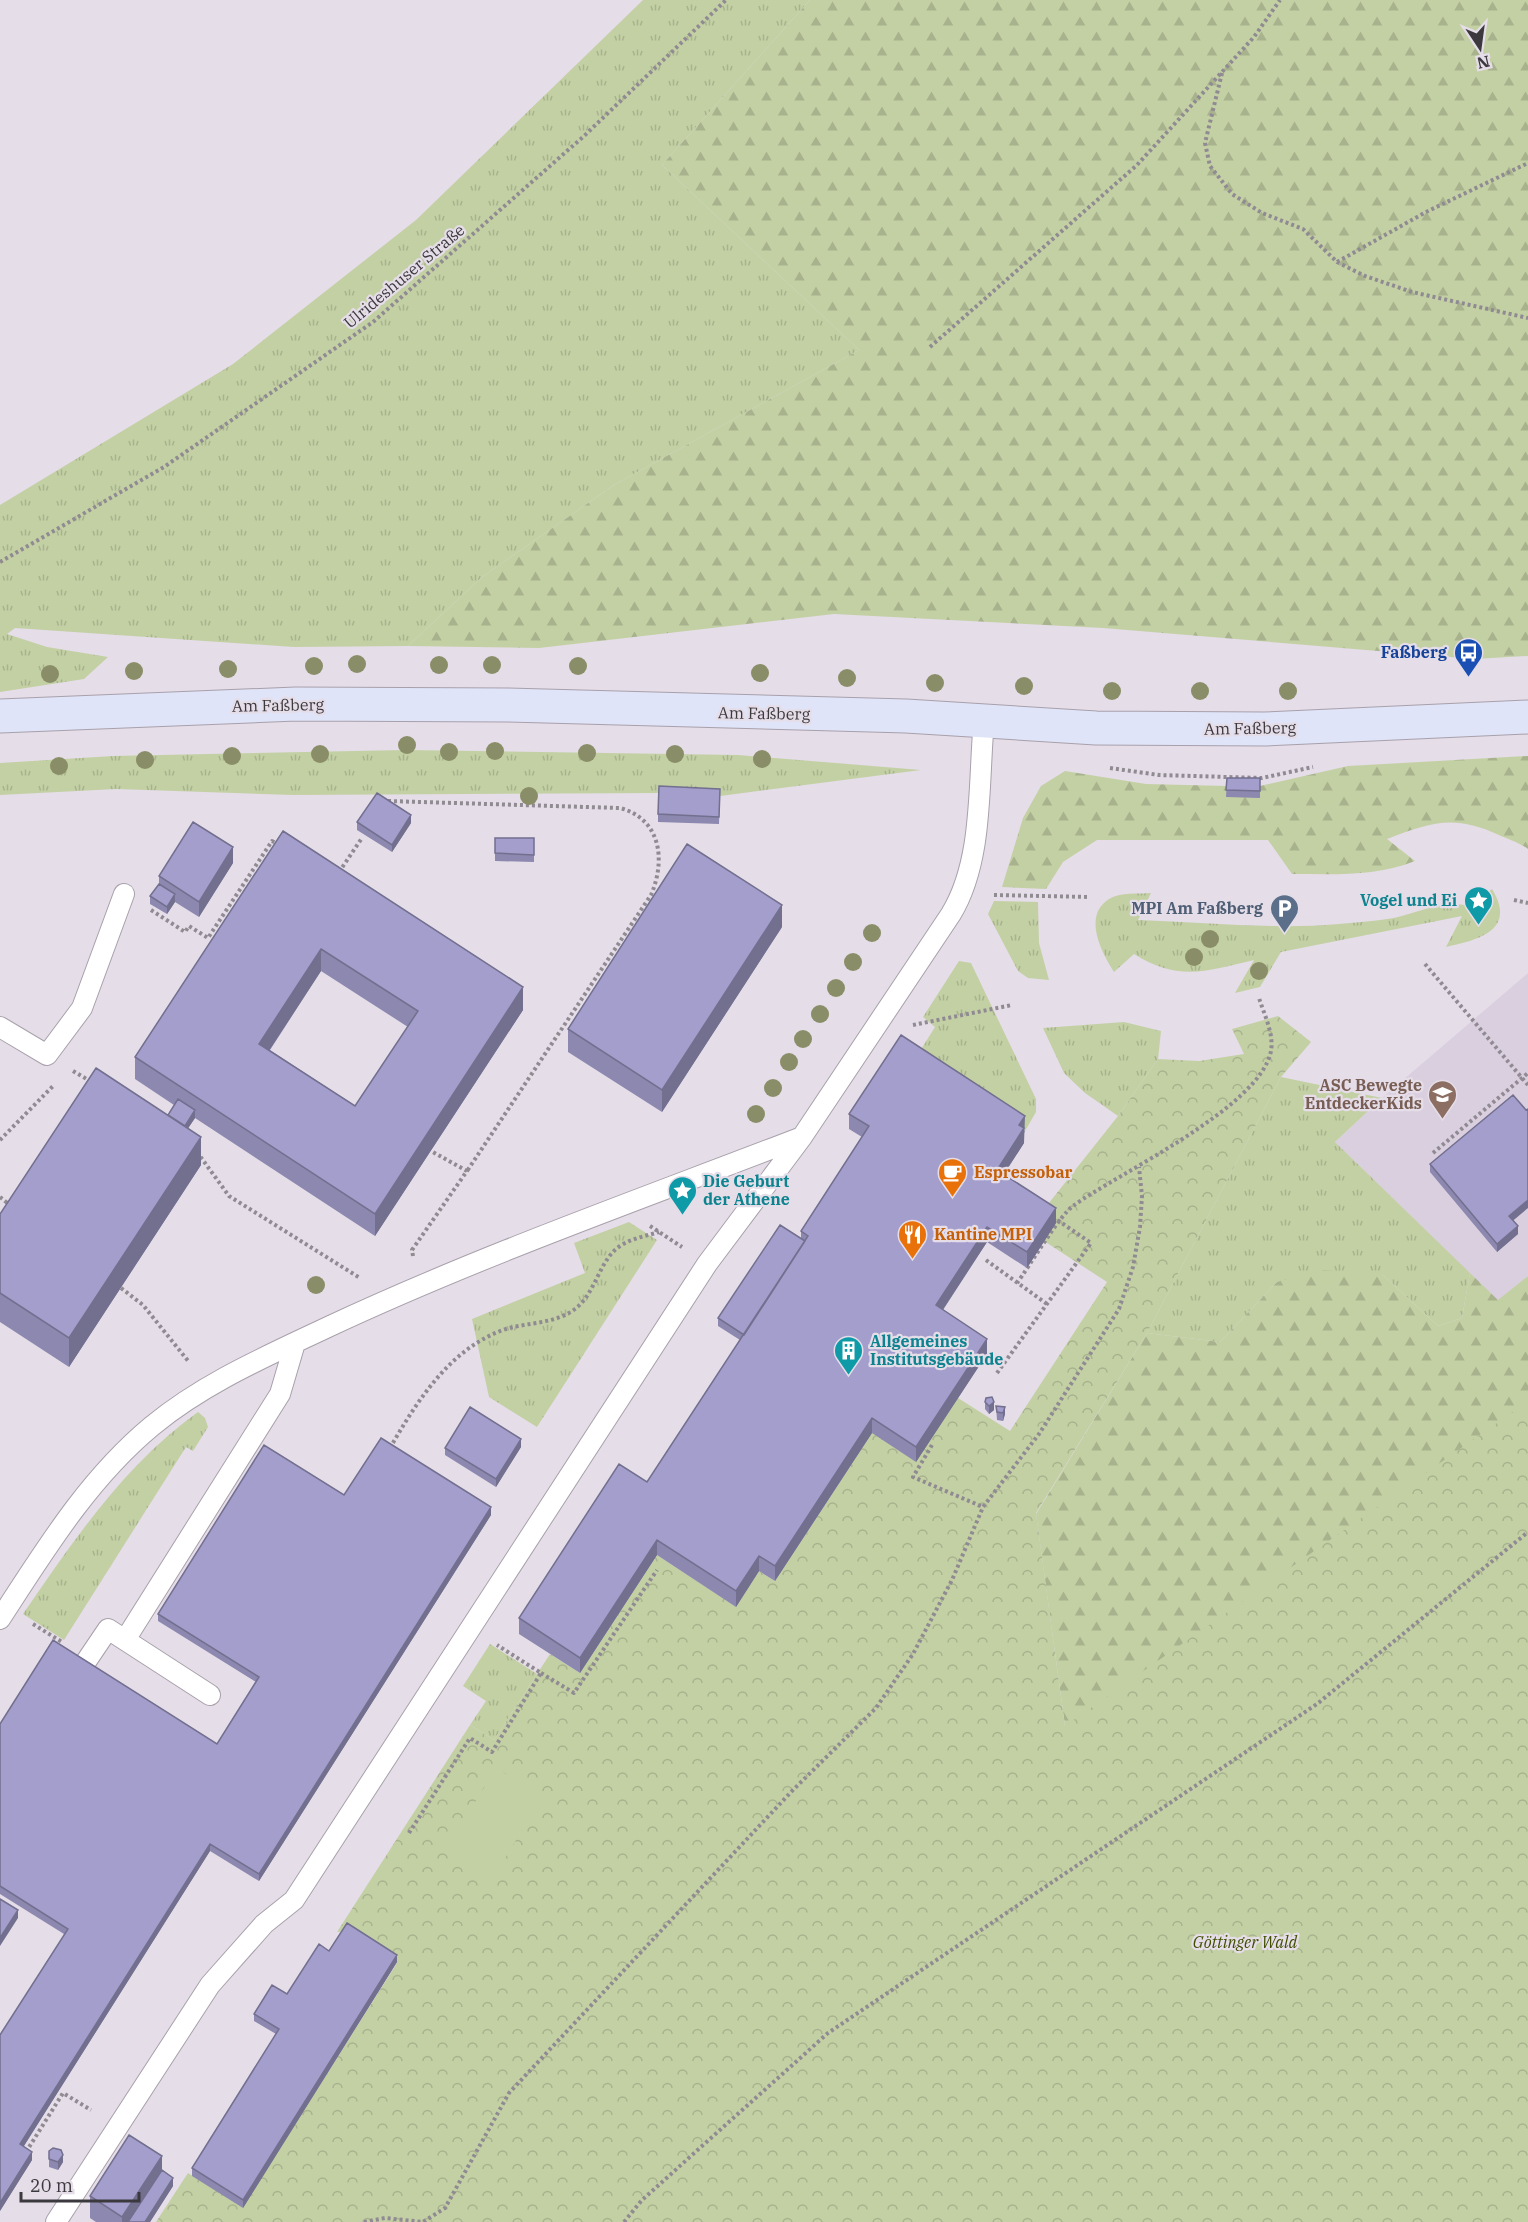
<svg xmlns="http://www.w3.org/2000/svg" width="1528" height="2222" font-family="'IBM Plex Serif',serif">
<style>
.built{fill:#dacfdf}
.grass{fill:url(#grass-tufts)}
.forest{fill:url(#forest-firs)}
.park{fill:url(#park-crowns)}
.pitch{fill:#c3d0a4}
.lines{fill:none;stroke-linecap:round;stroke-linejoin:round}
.lane-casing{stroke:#a8a0ab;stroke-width:22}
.secondary-casing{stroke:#a8a0ab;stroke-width:35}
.path{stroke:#908a92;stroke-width:4;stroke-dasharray:3 3;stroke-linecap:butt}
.lane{stroke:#fff;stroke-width:20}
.secondary{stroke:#dfe4f8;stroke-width:33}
.tree{fill:#8a8e68}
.wall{fill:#8c88af;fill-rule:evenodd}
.shaded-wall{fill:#726f8f}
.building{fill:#a39ecc;stroke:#726f8f;stroke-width:1.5;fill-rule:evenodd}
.labels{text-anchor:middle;stroke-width:4.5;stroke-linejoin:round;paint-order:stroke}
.street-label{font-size:16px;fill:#3c393e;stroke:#e5dde8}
.transit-label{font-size:16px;font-weight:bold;fill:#164399;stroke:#e5dde8;text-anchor:end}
.culture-label{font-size:16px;font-weight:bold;fill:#0d838f;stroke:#e5dde8;text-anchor:start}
.service-label{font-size:16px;font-weight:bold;fill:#4e5e75;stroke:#e5dde8;text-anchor:end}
.education-label{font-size:16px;font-weight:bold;fill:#785e54;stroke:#e5dde8;text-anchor:end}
.food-label{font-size:16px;font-weight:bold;fill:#c56008;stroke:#e5dde8;text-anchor:start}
.park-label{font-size:16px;font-style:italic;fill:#404e00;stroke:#e5dde8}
</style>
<defs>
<pattern id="grass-tufts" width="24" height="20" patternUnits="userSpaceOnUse" patternTransform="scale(1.5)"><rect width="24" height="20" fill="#c3d0a4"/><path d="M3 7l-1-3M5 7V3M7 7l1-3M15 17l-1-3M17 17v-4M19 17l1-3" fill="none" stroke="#a8b38e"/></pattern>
<pattern id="forest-firs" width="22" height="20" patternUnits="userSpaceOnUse" patternTransform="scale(1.5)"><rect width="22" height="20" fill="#c3d0a4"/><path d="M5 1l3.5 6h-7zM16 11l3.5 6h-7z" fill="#a8b38e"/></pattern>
<pattern id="park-crowns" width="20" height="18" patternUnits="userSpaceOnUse" patternTransform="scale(1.5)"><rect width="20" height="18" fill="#c3d0a4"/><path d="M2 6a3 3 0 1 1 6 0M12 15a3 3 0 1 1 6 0" fill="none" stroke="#a8b38e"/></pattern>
</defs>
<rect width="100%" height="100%" fill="#e5dde8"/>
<!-- built -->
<path class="built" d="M1528 973V1276L1498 1301 1335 1142 1382 1098Z"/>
<!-- grass -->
<path class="grass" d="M643 0H810L662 165 859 350 614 485 482 577 408 646 294 647 15 628 7 634 47 647 108 657 84 679 0 692V505L233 364 416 220Z
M405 750 738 755 921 770 720 796 659 793 293 795 116 789 0 795V763L113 756Z
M1492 889C1517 930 1479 940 1446 947L1462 916 1281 952 1260 987 1235 993 1254 960C1207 971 1178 982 1134 954L1114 972C1102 953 1082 916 1109 899 1120 892 1139 894 1151 893L1138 920C1205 922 1272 930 1339 924 1358 922 1376 921 1394 918 1420 912 1443 900 1470 906Z
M994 901 1038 902 1039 943 1049 980 1028 978 1018 971 988 914Z
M959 961 971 963 1036 1099V1112L1025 1131 915 1059 935 1027 923 1017Z
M1124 1022 1161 1031 1158 1059 1118 1116 1085 1093 1064 1073 1043 1028Z
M1281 1077 1382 1098 1335 1142 1470 1273 1462 1318 1438 1326 1382 1274 1277 1282 1220 1342 1147 1333Z
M629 1222 657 1240 537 1427 489 1397 472 1319 585 1273 574 1243Z
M198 1412 205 1418 208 1427 193 1451 186 1447 64 1640 23 1614C74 1540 124 1465 198 1412Z
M490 1644 537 1674 494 1740 470 1725 486 1701 463 1686Z"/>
<!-- forest -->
<path class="forest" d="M810 0H1528V656L1474 659 1103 628 834 614 539 648 408 646 482 577 614 485 859 350 662 165Z
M1528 756V849C1520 843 1508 839 1499 835 1454 814 1431 822 1387 839L1415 861C1374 877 1336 874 1292 874L1268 840H1097L1063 862 1046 889 1002 887 1023 818 1041 786 1065 771 1146 784 1227 786 1260 798V786L1348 766Z
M1320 1270 1382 1274 1438 1326 1462 1318 1470 1273 1498 1300 1528 1276V2222H490L1065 1726 1036 1514 1147 1333 1220 1342 1277 1282Z"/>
<!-- park -->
<path class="park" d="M1278 1016 1311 1042 1281 1077 1147 1333 1036 1513 1065 1726 1528 1401V2222H156L188 2173 243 2207 397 1963 347 1931 337 1932 470 1725 494 1740 550 1654 580 1673 657 1555 735 1606 759 1571 775 1581 872 1433 958 1398 1010 1431 1107 1282 1044 1241 1041 1213 1118 1116 1158 1059 1199 1061 1244 1054 1232 1029Z"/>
<!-- pitch -->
<path class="pitch" d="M496 1768 543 1796 491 1881 444 1853Z"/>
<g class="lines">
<defs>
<path id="lane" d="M0 1027 47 1055 82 1008 124 894
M0 1619C45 1550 88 1479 152 1426 204 1383 267 1356 328 1327 482 1255 644 1198 802 1137
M83 1666 108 1629 125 1640
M210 1695 125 1640 280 1394 295 1343
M56 2222 210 1985 264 1924 294 1900 707 1264 802 1137 951 914C984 860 978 782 984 720"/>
<path id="secondary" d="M0 716 296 704 508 705 906 716 1096 728 1265 729 1528 717"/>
</defs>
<!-- lane casing -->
<use href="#lane" class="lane-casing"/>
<!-- secondary casing -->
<use href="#secondary" class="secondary-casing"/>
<!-- path -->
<path class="path" d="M1222 73 1205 143 1210 166 1232 194 1262 213 1303 229 1337 262 1365 276 1412 292 1528 318
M1337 262 1426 212 1528 163
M930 347 1137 165 1254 37 1280 0
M0 562 164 467 373 322 584 136 726 0
M1110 768 1159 775 1262 778 1313 767
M388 801 620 808C661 819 666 860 651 895L467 1171
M339 872 362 838
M994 895 1090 897
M1514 900 1528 903
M151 910 185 932 189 926 208 938 272 841 278 844
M1425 964 1528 1085
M913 1025 1012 1005
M73 1071 90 1081
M0 1140 54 1085
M197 1152 229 1196 360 1278
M1433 1153 1528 1073
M0 1197 11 1206
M650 1226 682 1247
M413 1256 412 1250 467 1171 431 1151
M986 1260 1047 1304
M1017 1283C1029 1267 1059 1216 1073 1206 1118 1173 1260 1108 1271 1051 1274 1034 1264 1014 1259 998
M121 1288 143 1305 189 1362
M997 1373 1091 1243 1053 1217
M932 1445 913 1477 983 1507
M390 1448C417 1401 451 1347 506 1329 529 1322 555 1324 575 1309 596 1293 599 1260 620 1246 632 1238 646 1236 659 1232
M33 1624 62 1642
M541 1673 574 1693 657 1570
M409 1833 470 1738 492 1752 541 1673 497 1645
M26 2152 63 2093 91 2110
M364 2222 385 2218 423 2222 445 2208 509 2093 792 1791 876 1708 913 1654 952 1580 983 1507 1039 1434 1119 1309 1133 1267 1140 1227 1142 1196 1139 1167
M624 2222 642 2200 828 2033 1317 1704 1528 1532"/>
<!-- lane -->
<use href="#lane" class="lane"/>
<!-- secondary -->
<use href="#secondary" class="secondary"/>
</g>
<!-- trees -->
<g class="tree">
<circle cx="357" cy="664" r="9"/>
<circle cx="439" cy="665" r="9"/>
<circle cx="492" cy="665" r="9"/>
<circle cx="314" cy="666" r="9"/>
<circle cx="578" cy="666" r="9"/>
<circle cx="228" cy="669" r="9"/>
<circle cx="134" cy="671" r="9"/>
<circle cx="760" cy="673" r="9"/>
<circle cx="50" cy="674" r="9"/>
<circle cx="847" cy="678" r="9"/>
<circle cx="935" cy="683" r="9"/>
<circle cx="1024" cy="686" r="9"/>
<circle cx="1112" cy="691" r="9"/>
<circle cx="1200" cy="691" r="9"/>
<circle cx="1288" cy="691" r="9"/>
<circle cx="407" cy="745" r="9"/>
<circle cx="495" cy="751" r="9"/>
<circle cx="449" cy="752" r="9"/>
<circle cx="587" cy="753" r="9"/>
<circle cx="320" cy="754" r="9"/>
<circle cx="675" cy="754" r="9"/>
<circle cx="232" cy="756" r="9"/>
<circle cx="762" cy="759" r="9"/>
<circle cx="145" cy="760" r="9"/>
<circle cx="59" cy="766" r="9"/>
<circle cx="529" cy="796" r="9"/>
<circle cx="872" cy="933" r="9"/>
<circle cx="1210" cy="939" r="9"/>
<circle cx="1194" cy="957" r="9"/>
<circle cx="853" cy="962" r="9"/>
<circle cx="1259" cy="971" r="9"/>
<circle cx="836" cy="988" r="9"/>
<circle cx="820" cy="1014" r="9"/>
<circle cx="803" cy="1039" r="9"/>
<circle cx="789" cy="1062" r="9"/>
<circle cx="773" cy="1088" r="9"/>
<circle cx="756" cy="1114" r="9"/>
<circle cx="316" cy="1285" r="9"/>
</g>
<!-- wall -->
<path class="wall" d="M1227 778H1260V798L1226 797Z
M720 789 719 824 658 822V814Z
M357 822 411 823 392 852 357 830Z
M283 831 523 1010 375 1236 195 1118 188 1128 201 1165 69 1367 0 1322V1214L168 1115 174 1105 135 1079V1057ZM321 971 408 1027 355 1106 270 1050Z
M495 838H534V862L495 861Z
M233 863 199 917 175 902 167 914 150 904V896L159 884V876Z
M782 927 662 1112 568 1052V1029Z
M1526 1110 1513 1221 1518 1234 1497 1252 1430 1172V1164Z
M849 1114 1025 1131 1024 1133V1143L1004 1174 1056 1223 1027 1268 987 1242 943 1310 987 1354 916 1462 872 1433 775 1581 759 1571 736 1607 657 1555 580 1673 519 1634V1618L647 1482 740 1340 718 1326V1318L801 1238V1231L862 1137 849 1129Z
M985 1402 994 1410 989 1414 985 1409Z
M996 1406 1005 1414 1003 1421 997 1420Z
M521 1447 496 1487 445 1455V1448Z
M344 1495 491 1515 259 1881 210 1851 24 2146 32 2160 0 2211 64 1934 0 1894V1724L217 1744 256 1682 158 1621V1614Z
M329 1951 397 1962 243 2208 192 2176V2168L276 2034 254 2021V2014L287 1994Z
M49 2151 63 2162 58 2170 49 2167Z
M162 2171 173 2186 150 2222H96L90 2218V2196Z"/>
<!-- shaded-wall -->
<path class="shaded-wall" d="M411 815V823L392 852V845Z
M233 847V863L199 917V902Z
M175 894V902L167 914V907Z
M782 905V927L662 1112V1090Z
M321 949V971L259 1066V1044Z
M523 987V1010L375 1236V1214Z
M195 1110V1118L175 1148V1141Z
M1025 1116 1024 1143 997 1185V1170L1019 1125Z
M201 1137V1165L69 1367V1338Z
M1528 1200V1208L1509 1224V1216Z
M1056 1208V1223L1027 1268V1252Z
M1518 1226V1234L1497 1252V1244Z
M987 1227V1242L936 1320V1305Z
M987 1339V1354L916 1462V1447Z
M994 1402V1410L989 1414V1406Z
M1005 1407V1414L1003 1421V1413Z
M872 1418V1433L775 1581V1566Z
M521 1439V1447L496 1487V1479Z
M491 1507V1515L259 1881V1874Z
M657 1540V1555L580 1673V1658Z
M759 1556V1571L736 1607V1591Z
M210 1844V1851L20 2152V2144Z
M18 1910V1918L0 1946V1938Z
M397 1955V1962L243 2208V2200Z
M32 2152V2160L0 2211V2203Z
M63 2155V2162L58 2170V2162Z
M162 2156V2178L133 2222H122V2217Z
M173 2178V2186L150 2222H145Z"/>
<!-- building -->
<path class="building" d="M1227 778H1260V791L1226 790Z
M659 786 720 789 719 817 658 814Z
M377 793 411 815 392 845 357 822Z
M193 822 233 847 199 902 159 876Z
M283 831 523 987 375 1214 135 1057ZM321 949 418 1011 355 1106 259 1044Z
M495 838H534V855L495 853Z
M687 844 782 905 662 1090 568 1029Z
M159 884 175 894 167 907 150 896Z
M901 1035 1025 1116 1019 1125 1024 1128 997 1170 1056 1208 1027 1252 987 1227 936 1305 987 1339 916 1447 872 1418 775 1566 759 1556 736 1591 657 1540 580 1658 519 1618 619 1464 647 1482 808 1236 801 1231 869 1126 849 1114Z
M96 1068 201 1137 69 1338 0 1293V1214Z
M1513 1095 1526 1110 1528 1109V1200L1509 1216 1518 1226 1497 1244 1430 1164Z
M178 1099 195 1110 185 1126 168 1115Z
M780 1225 805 1241 744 1335 718 1318Z
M992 1397 994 1402 989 1406 985 1402 986 1398Z
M996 1406 1005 1407 1003 1413 997 1412Z
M470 1407 521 1439 496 1479 445 1448Z
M381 1438 491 1507 259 1874 210 1844 20 2144 32 2152 0 2203V2035L68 1929 0 1886V1724L53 1640 217 1744 259 1677 158 1614 264 1445 344 1495Z
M0 1899 18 1910 0 1938Z
M347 1923 397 1955 243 2200 192 2168 279 2029 254 2014 272 1985 287 1994 319 1944 329 1951Z
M129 2135 162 2156 122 2217 90 2196Z
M53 2148 61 2150 63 2155 58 2162 49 2159V2151Z
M162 2170 173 2178 145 2222H128Z"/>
<!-- icons -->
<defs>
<symbol id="bus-pin" viewBox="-11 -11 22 30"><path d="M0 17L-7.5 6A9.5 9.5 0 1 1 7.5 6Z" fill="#1a4fb4" stroke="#e5dde8"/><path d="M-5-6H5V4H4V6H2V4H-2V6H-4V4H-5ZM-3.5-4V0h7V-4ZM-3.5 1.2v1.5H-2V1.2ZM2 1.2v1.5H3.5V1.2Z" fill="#fff"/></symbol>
<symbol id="sight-pin" viewBox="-11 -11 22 30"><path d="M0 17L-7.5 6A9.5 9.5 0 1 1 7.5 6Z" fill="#0f9aa8" stroke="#e5dde8"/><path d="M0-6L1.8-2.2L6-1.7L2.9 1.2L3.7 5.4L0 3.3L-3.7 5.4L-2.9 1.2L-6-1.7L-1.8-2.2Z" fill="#fff"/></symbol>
<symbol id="parking-pin" viewBox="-11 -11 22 30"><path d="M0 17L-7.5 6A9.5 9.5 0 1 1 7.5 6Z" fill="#5c6f8a" stroke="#e5dde8"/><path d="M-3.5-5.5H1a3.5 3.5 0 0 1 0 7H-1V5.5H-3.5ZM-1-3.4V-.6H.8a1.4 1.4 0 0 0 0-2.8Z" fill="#fff"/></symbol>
<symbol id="school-pin" viewBox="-11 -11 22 30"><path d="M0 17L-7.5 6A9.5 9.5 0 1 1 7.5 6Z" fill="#8d6e63" stroke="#e5dde8"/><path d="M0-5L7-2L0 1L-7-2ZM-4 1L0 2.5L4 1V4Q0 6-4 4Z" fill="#fff"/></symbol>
<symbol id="cafe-pin" viewBox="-11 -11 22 30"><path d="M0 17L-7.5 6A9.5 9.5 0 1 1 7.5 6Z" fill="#e8710a" stroke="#e5dde8"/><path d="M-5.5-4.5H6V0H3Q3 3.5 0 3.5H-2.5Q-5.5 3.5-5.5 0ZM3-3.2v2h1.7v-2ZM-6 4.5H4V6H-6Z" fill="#fff"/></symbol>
<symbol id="restaurant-pin" viewBox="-11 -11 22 30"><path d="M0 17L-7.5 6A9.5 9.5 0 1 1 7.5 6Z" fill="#e8710a" stroke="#e5dde8"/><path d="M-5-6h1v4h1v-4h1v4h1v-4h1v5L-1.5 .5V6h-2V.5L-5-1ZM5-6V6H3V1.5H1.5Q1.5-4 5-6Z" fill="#fff"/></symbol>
<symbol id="building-pin" viewBox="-11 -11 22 30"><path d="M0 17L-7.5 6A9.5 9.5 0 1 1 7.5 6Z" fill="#0f9aa8" stroke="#e5dde8"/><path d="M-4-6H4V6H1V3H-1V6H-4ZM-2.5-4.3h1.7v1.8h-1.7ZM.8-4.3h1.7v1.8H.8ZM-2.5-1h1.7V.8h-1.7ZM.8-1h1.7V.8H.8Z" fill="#fff"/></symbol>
</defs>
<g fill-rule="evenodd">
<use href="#bus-pin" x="1452" y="636" width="33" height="45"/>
<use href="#sight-pin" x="1462" y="884" width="33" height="45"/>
<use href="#parking-pin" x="1268" y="892" width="33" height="45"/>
<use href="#school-pin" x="1426" y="1078" width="33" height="45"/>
<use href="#cafe-pin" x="936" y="1156" width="33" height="45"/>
<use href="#sight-pin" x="666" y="1174" width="33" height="45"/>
<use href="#restaurant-pin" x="896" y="1218" width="33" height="45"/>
<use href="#building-pin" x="832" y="1334" width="33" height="45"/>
</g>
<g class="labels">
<!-- street labels -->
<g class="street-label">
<text transform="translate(404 276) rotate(-40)" y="6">Ulrideshuser Straße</text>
<text transform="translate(278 705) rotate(-1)" y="6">Am Faßberg</text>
<text transform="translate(764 713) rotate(1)" y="6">Am Faßberg</text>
<text transform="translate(1250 728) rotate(-1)" y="6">Am Faßberg</text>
</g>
<!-- transit labels -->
<g class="transit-label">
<text x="1447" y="658">Faßberg</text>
</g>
<!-- culture labels -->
<g class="culture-label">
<text x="1457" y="906" text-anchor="end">Vogel und Ei</text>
<text x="703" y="1187">Die Geburt<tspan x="703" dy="18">der Athene</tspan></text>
<text x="870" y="1347">Allgemeines<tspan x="870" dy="18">Institutsgebäude</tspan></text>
</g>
<!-- service labels -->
<g class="service-label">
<text x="1263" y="914">MPI Am Faßberg</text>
</g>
<!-- education labels -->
<g class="education-label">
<text x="1422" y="1091">ASC Bewegte<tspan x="1422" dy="18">EntdeckerKids</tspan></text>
</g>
<!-- food labels -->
<g class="food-label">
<text x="974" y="1178">Espressobar</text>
<text x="934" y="1240">Kantine MPI</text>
</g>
<!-- park labels -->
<g class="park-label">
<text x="1245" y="1948">Göttinger Wald</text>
</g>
</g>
<!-- north arrow -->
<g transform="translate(1480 48) rotate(167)" stroke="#e5dde8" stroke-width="4.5" paint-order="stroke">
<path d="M0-4.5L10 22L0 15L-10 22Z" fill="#3c393e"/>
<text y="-9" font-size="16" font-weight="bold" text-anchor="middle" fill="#3c393e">N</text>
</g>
<!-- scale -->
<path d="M21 2192v9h118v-9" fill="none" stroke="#3c393e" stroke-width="3"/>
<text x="30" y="2192" font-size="18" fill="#3c393e" stroke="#e5dde8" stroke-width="4.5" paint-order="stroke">20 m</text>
</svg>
